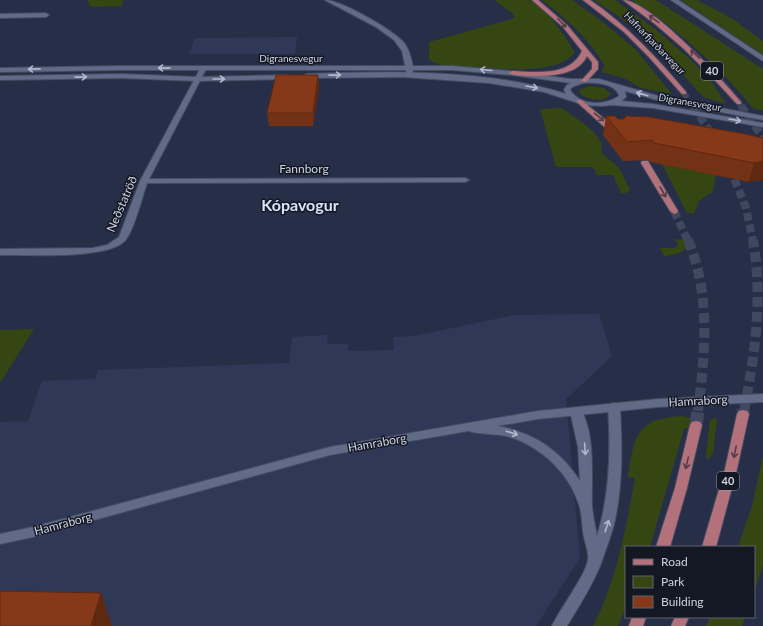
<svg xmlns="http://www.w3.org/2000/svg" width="763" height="626" font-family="Lato,sans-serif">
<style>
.built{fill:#2f3957}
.green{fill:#364612}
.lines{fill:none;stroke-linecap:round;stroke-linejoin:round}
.primary-tunnel-far3{stroke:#40485f;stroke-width:6;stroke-dasharray:6 3;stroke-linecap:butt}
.primary-tunnel-far2{stroke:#40485f;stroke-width:8;stroke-dasharray:8 4;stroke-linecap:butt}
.primary-tunnel-far1{stroke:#40485f;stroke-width:10;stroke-dasharray:10 5;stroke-linecap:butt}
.primary-tunnel{stroke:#40485f;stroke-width:13;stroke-dasharray:13 6;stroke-linecap:butt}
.street-casing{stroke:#454c60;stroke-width:2}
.secondary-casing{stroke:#454c60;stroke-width:2}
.primary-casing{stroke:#454c60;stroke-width:2}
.street{fill:#616b87;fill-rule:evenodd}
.secondary{fill:#616b87;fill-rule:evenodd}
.primary{fill:#b3727b;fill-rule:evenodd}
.wall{fill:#733115}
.shaded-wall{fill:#5e2811}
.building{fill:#863918;stroke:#5e2811}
.oneway{stroke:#543c46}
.oneway2{stroke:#b2b9cc}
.labels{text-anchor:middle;stroke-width:3;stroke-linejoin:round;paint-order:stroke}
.far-street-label{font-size:10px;fill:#cdd3e3;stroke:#141823}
.shield{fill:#141823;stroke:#969ba9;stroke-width:1}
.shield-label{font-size:11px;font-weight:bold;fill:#cdd3e3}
.street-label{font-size:12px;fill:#cdd3e3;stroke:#141823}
.district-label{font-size:16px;font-weight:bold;fill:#d8e3ff;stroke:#141823}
</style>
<rect width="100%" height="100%" fill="#272f48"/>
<!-- built -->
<path class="built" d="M297 37 295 54H189L195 38Z
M599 314 612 356 566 399 580 558 536 626H0V422L28 421 42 381 95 379 98 370 289 363 292 337 328 335 327 344H348V351L394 350 393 337 414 336 515 315Z"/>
<!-- green -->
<path class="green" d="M87 0H123L122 6 91 7Z
M494 0C505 0 517 0 528 0 544 2 566 39 575 52 556 76 502 69 474 67 458 66 443 68 429 60V42L515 18 513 14Z
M542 0H572L603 22 636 50 672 94 641 88 624 78 601 72 604 67 603 63C587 37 566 18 542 0Z
M594 0H615L655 29 691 60 711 81 726 104 703 97 671 61 654 45 621 18Z
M632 0H656L763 69V110L754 109C718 66 679 30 632 0Z
M681 0H697L731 18 763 41V55Z
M589 86 604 88 611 94C605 103 589 100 580 94L579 90Z
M562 108C572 116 598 131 601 143 602 146 601 150 602 153L620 169 630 190 626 193H621L613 175H597L593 167H556L540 109Z
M662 164 716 174 713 191 699 201 694 213H687Z
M675 239 693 241C686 252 676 255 664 256L660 248H676L678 245Z
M34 329 0 383V330Z
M682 416 705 422 684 429 650 547H626V608L618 626H593C617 580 626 528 635 478L628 477C634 436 636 419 682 416Z
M717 418 713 453 708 460 706 455 710 420Z
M763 456V565L754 592V547H738L752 506Z
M710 617H745L742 626H706Z"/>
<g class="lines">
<!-- primary-tunnel-far3 -->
<path class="primary-tunnel-far3" d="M684 93 693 107
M739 103 742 107"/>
<!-- primary-tunnel-far2 -->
<path class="primary-tunnel-far2" d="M693 106 714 138
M741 106 763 138
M730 168 746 208 753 241
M674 211 688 241"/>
<!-- primary-tunnel-far1 -->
<path class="primary-tunnel-far1" d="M688 240C711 295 705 353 698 411
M744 411C755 354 763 299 753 240"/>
<!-- primary-tunnel -->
<path class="primary-tunnel" d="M743 414 744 410
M696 425 698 410"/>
<defs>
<path id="street" d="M325 0C341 0 395 31 405 44 410 52 415 68 412 76L407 75 402 51 394 40 376 27Z
M0 14 46 13 49 15 46 17 0 18Z
M203 67 206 69 149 179 465 178 469 180 465 182 147 183C142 198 135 226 127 238 114 261 25 254 0 255V249L93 248 107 245 119 237 140 181 200 69Z
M614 403 618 404 620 407C622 445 623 482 615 520 612 534 606 548 602 561 594 583 579 606 567 626H552C559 610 587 574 588 559 589 551 584 541 583 532 582 524 582 516 580 508 571 475 542 447 510 437 496 433 481 435 468 431L466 428 468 425C477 422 489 424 498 426 534 433 560 450 580 481L578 447 570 411 572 408H580C596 434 591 476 592 506 593 516 595 526 597 536 610 494 611 451 608 407L610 404Z"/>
<path id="secondary" d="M671 0H678L763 56V61Z
M120 66H452L511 71 570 79H599L658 96 763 116V120L657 100 625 91 626 97 621 101 653 104 763 123V127L653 108 612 105 602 106 584 105 544 92 489 83 403 77 306 78 303 76 306 74C386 71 489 69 566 94L564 90 567 85 571 83 511 75 452 70H120L0 72V68ZM583 83C595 82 616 83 619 96 605 106 580 106 570 90L572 87Z
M121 74 197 77 288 75 291 77 288 79 197 81 121 78 0 80V76Z
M763 394V402L658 407 538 419 330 455 33 537 0 544V534L33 527 330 447 538 411 658 399Z"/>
<path id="primary" d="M532 0H538L567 25 598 62V69L586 82 581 81 592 69V62L587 56C577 77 546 76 527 76 521 75 513 76 509 73L512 71C536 72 570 77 582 51L563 27Z
M583 0H590C627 25 657 58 686 92V94H682L648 56 624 32Z
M623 0C649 0 723 80 741 102V104H737L711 76 684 49 655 24Z
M577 100H581L617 129V133H611L577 102Z
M642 161H648L649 163 678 211 677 213 674 214 670 211 641 163Z
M743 410 747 411 749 414 737 469 716 547H702L725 469 737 414 739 411Z
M696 421 700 422 702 425 687 488 670 547H656L675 488 690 425 692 422Z
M632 617H646L643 626H629Z
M675 617H689L685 626H671Z"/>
</defs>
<!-- street casing -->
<use href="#street" class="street-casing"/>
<!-- secondary casing -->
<use href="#secondary" class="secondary-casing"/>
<!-- primary casing -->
<use href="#primary" class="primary-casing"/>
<!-- street -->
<use href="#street" class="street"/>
<!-- secondary -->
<use href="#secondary" class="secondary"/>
<!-- primary -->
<use href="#primary" class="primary"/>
</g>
<!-- wall -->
<path class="wall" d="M318 75 319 88 313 126H269L267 113Z
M606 116 618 119 763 138 749 182 650 162 648 160 623 161 603 135Z"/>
<!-- shaded-wall -->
<path class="shaded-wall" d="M318 75 319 88 313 126V113Z
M763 161V180L749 182 754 163Z
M101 593 112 626H91Z"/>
<!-- building -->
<path class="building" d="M276 75H318L313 113H267Z
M606 116H615L618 119H624L626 116 649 117 745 134 763 138V161L754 163 654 143 652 140 627 142Z
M0 591 101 593 91 626H0Z"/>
<!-- one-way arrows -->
<defs><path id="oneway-shaft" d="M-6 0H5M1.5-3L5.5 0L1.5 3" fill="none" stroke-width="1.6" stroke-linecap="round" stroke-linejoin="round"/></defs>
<g class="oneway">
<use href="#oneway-shaft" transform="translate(654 19) rotate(-144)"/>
<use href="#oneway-shaft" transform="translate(562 23) rotate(46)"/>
<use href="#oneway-shaft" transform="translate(695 54) rotate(-136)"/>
<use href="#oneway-shaft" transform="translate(599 117) rotate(39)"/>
<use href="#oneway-shaft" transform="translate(663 192) rotate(61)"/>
<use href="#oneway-shaft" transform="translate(735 452) rotate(102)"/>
<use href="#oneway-shaft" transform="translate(687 463) rotate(104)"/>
</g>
<g class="oneway2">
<use href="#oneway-shaft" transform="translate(164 68) rotate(-179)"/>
<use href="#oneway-shaft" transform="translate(34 69) rotate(179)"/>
<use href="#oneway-shaft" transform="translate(486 70) rotate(-175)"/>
<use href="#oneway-shaft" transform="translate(335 75) rotate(-1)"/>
<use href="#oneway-shaft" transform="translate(81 77) rotate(-1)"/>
<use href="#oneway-shaft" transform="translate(219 79)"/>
<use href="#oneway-shaft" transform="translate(532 87) rotate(10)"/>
<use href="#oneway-shaft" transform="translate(642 94) rotate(-164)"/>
<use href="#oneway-shaft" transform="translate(735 120) rotate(10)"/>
<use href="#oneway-shaft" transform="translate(512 433) rotate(18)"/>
<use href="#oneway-shaft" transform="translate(585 449) rotate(86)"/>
<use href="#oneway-shaft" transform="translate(607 526) rotate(-72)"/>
</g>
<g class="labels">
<!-- far-street labels -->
<g class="far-street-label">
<text transform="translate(655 43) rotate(46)" y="4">Hafnarfjarðarvegur</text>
<text x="291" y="62">Digranesvegur</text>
<text transform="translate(690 102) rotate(10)" y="4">Digranesvegur</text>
</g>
<!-- shield labels -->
<g class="shield">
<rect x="701" y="62" width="22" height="18" rx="3"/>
<rect x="717" y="472" width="22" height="18" rx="3"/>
</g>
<g class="shield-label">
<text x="712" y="75">40</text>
<text x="728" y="485">40</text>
</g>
<!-- street labels -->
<g class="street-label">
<text x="304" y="173">Fannborg</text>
<text transform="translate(122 204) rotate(-67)" y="4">Neðstatröð</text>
<text transform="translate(698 401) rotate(-3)" y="4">Hamraborg</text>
<text transform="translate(377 443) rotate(-10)" y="4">Hamraborg</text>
<text transform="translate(63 524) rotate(-15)" y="4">Hamraborg</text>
</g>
<!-- district labels -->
<g class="district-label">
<text x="300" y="211">Kópavogur</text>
</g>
</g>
<!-- legend -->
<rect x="625" y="546" width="130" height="72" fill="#141823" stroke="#5e6370"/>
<rect x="633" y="559" width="20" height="6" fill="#b3727b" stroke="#5e6370"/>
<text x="661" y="566" font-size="12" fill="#cdd3e3">Road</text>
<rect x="633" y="576" width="20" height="12" fill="#364612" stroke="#5e6370"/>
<text x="661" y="586" font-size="12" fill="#cdd3e3">Park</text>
<rect x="633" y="596" width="20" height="12" fill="#863918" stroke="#5e6370"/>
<text x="661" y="606" font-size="12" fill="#cdd3e3">Building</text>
</svg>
